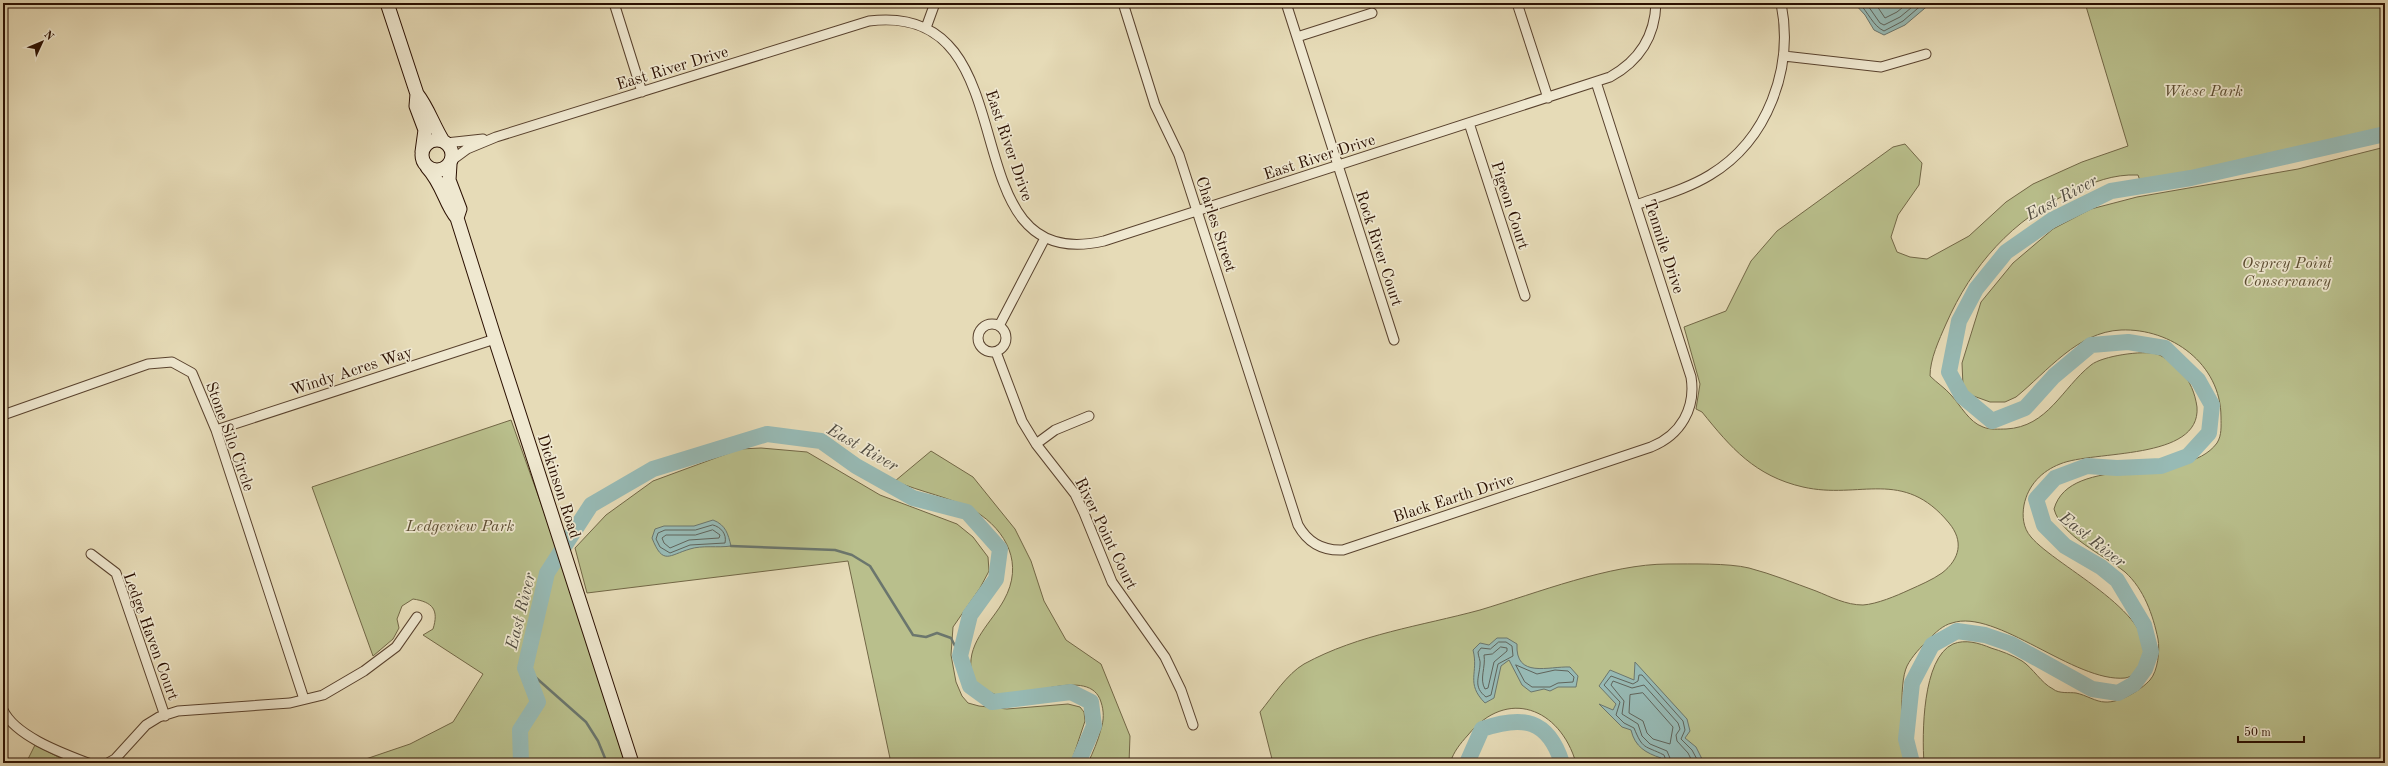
<svg xmlns="http://www.w3.org/2000/svg" width="2388" height="766" font-family="'Old Standard TT',serif">
<style>
.green{fill:#b9bf8c;stroke:#726746}
.water{fill:#97bab5;stroke:#6b766d}
.lines{fill:none;stroke-linecap:round;stroke-linejoin:round}
.shore{stroke:#60645b;stroke-width:1}
.stream{stroke:#6b766d;stroke-width:2.5}
.river{stroke:#97bab5;stroke-width:16}
.street-casing{stroke:#59422e;stroke-width:11}
.secondary-casing{stroke:#2a0f01;stroke-width:15}
.street{stroke:#efe8d0;stroke-width:9}
.secondary{stroke:#efe8d0;stroke-width:13}
.labels{text-anchor:middle;stroke-width:3.5;stroke-linejoin:round;paint-order:stroke}
.street-label{font-size:16px;fill:#2a0f01;stroke:#efe8d0}
.park-label{font-size:16px;font-style:italic;fill:#5c4d32;stroke:#efe8d0}
.water-label{font-size:17px;font-style:italic;fill:#504b40;stroke:#efe8d0}
</style>
<rect width="100%" height="100%" fill="#e6dbb7"/>
<filter id="stains"><feTurbulence type="fractalNoise" baseFrequency=".005" numOctaves="4"/><feColorMatrix values="0 0 0 0 .2 0 0 0 0 .09 0 0 0 0 .02 0 0 0 .5 -.17"/></filter>
<radialGradient id="worn" r=".72"><stop offset=".6" stop-color="#630" stop-opacity="0"/><stop offset="1" stop-color="#630" stop-opacity=".3"/></radialGradient>
<!-- green -->
<path class="green" d="M2085 3H2385V141L2158 187 2144 192 2138 175C2113 174 2094 182 2071 192 2012 220 1972 265 1946 324 1939 340 1930 359 1930 376 1937 383 1945 388 1951 395 1961 406 1969 422 1983 427 1990 430 1999 429 2006 429 2048 427 2062 388 2091 365 2102 356 2143 350 2157 354 2165 357 2175 365 2181 371 2190 381 2195 393 2197 407 2201 461 2093 450 2060 464 2042 471 2028 485 2024 505 2022 516 2023 528 2031 537 2056 567 2165 617 2141 663 2137 670 2133 677 2125 678 2075 683 1996 608 1952 623 1943 625 1935 633 1929 639 1921 647 1912 656 1907 666 1898 685 1903 741 1905 763H1576C1560 708 1507 687 1468 735 1460 744 1454 751 1450 763H1273L1260 712C1273 696 1287 674 1304 664 1359 634 1421 626 1480 610 1537 593 1610 564 1668 564 1690 564 1729 563 1749 568 1772 574 1794 583 1816 591 1831 597 1846 605 1863 605 1877 604 1896 596 1909 590 1920 585 1932 580 1942 573 1960 559 1964 541 1949 523 1903 467 1860 500 1803 487 1755 476 1731 448 1702 412L1696 409 1700 384 1684 327 1726 311 1751 261 1777 231 1893 147 1905 144 1922 163 1919 185 1898 215 1891 237 1897 252 1910 257 1927 259 1969 236 2006 202 2033 184 2082 162 2128 146Z
M2385 147V763H1924C1922 735 1922 658 1953 644 1965 639 1979 643 1991 648 2001 651 2012 655 2022 661 2033 668 2041 683 2053 689 2059 694 2069 692 2076 693 2086 695 2096 702 2105 702 2120 703 2141 690 2150 680 2158 671 2160 650 2158 639 2153 615 2144 589 2125 572 2104 555 2061 536 2054 509 2070 452 2185 487 2217 443 2222 435 2221 426 2221 417 2221 364 2171 328 2121 330 2077 332 2048 371 2016 397L2005 402H1990L1968 394 1963 386 1962 363 1981 302 2013 263 2053 229 2091 209 2137 197 2298 169Z
M511 420 562 562 625 763H354L410 744 453 722 483 674 423 635 433 629C439 610 433 602 413 599L402 606 397 619 399 628 393 639 373 656 312 487Z
M761 448 807 452 880 495 957 524 973 537 988 557 989 571 980 588 953 627 951 655 956 682 962 696 968 703 979 706 1007 709 1068 704 1080 707 1084 712 1085 721 1071 763H891L848 561 587 593 575 548 606 515 653 481 740 449Z
M931 451 973 477 1015 529 1031 561 1044 601 1066 640 1101 664 1130 736 1129 763H1088C1093 752 1098 741 1101 729 1104 720 1104 711 1101 702 1090 665 1022 701 997 695 990 693 976 685 972 678 971 676 971 672 971 669 968 641 992 622 1004 600 1024 564 1007 531 975 511 951 497 920 492 895 481Z
M35 745 68 762 70 763H26Z"/>
<!-- water -->
<path class="water" d="M1854 3H1931L1905 25 1884 35 1874 30 1865 15Z
M713 520C726 525 728 534 731 546 718 548 702 545 690 549 669 555 663 566 652 538L655 529 664 526H694Z
M1497 638H1507L1517 644C1515 679 1549 666 1570 667L1578 676 1576 687H1558L1550 691 1544 689 1531 692 1522 685 1509 660 1501 666 1494 698 1485 703C1465 683 1479 673 1473 650L1480 643 1489 645Z
M1635 662 1687 719 1690 731 1685 738 1696 747 1704 763H1663L1661 758C1646 753 1635 747 1631 730L1622 727 1599 704 1613 710 1616 704 1599 686 1610 670 1634 680Z"/>
<g class="lines">
<!-- shore -->
<path class="shore" d="M1859 3C1868 12 1873 26 1884 31L1903 21 1924 3
M1866 3 1880 23 1884 25 1900 17 1917 3
M1875 3 1885 18 1897 12 1908 3
M713 525C721 527 727 534 725 543L690 545 670 553 660 547 656 539 658 533 665 530H695Z
M713 530 720 535 719 538 689 540 670 548 664 543 662 538 666 535H695Z
M1499 642H1506L1512 646 1513 656 1498 664 1491 695 1486 697C1473 687 1479 678 1480 665 1481 661 1478 656 1478 652L1481 648 1490 649Z
M1501 647 1507 648V651L1494 662 1488 688 1485 689C1479 679 1486 667 1484 655L1492 654Z
M1516 665 1537 674 1555 670 1568 671 1574 677 1573 682 1558 683 1550 687H1532L1525 682Z
M1643 693 1673 727 1670 744 1653 739 1647 733 1643 721 1629 713 1630 695Z
M1667 763 1664 755C1644 745 1643 750 1634 728L1624 723 1616 715 1620 702 1604 685 1611 676 1633 684 1638 681 1639 675H1642L1683 721 1685 730 1681 739 1692 750 1699 763
M1672 763 1667 751 1650 744 1642 736 1638 724 1622 714 1624 701 1611 685 1613 681 1632 688 1644 685 1678 723 1680 729 1676 735 1677 741 1688 753 1693 763"/>
<!-- stream -->
<path class="stream" d="M731 546 835 550 852 555 870 566 913 635 926 637 937 633 951 638 960 656
M525 668 586 722 598 741 607 763"/>
<!-- river -->
<path class="river" d="M521 763 520 730 538 702 525 668 547 573 591 505 653 469 767 434 821 441 856 466 913 498 967 512 1000 549 996 579 970 615 960 656 970 686 992 702 1071 692 1091 702 1094 726 1078 763
M1467 763 1482 729C1523 715 1548 719 1562 763
M1912 763 1906 739 1912 683 1932 645 1957 631 1985 635 2011 644 2092 689 2118 693 2134 684 2145 669 2151 652 2144 625 2117 580 2101 567 2065 546 2044 525 2036 499 2055 478 2087 466 2117 468 2161 466 2188 456 2209 433 2212 405 2198 380 2165 348 2128 342 2091 345 2054 376 2025 408 1992 421 1962 396 1949 372 1959 321 1976 289 2006 252 2052 220 2111 191 2191 178 2385 134"/>
<defs>
<path id="street" d="M614 3 642 92
M1123 3 1155 105 1179 155 1298 525C1308 543 1323 551 1343 550L1651 447C1681 435 1696 408 1691 377L1596 82
M1286 3 1394 340
M1517 3 1548 98
M927 25 935 3
M1297 37 1372 13
M1784 56 1881 67 1926 54
M1469 123 1525 296
M446 143 483 139
M452 160 467 149 496 137 869 21C1037 0 943 278 1104 241L1610 77C1639 61 1655 36 1656 3
M1636 205C1661 196 1687 189 1710 175 1768 140 1794 68 1781 3
M978 338a14 14 0 1 1 28 0a14 14 0 1 1-28 0Z
M999 326 1045 238
M996 352 1022 421 1036 444 1075 494 1084 513 1112 582 1165 657 1181 690 1193 725
M3 415 148 364 172 362 192 373 216 430 304 699
M216 430 495 339
M1036 444 1055 430 1089 416
M91 554 116 573 165 716
M3 710C15 736 62 753 88 763
M108 763 115 759 146 725 159 717 178 711 290 703 323 695 364 671 396 647 417 617"/>
<path id="secondary" d="M387 3 417 94C428 108 433 125 443 141
M417 94 416 106 425 130 422 152
M422 155a15 15 0 1 1 30 0a15 15 0 1 1-30 0Z
M450 164 449 180 460 209 457 218
M427 167C443 184 445 204 457 218L495 339 632 763"/>
</defs>
<!-- street casing -->
<use href="#street" class="street-casing"/>
<!-- secondary casing -->
<use href="#secondary" class="secondary-casing"/>
<!-- street -->
<use href="#street" class="street"/>
<!-- secondary -->
<use href="#secondary" class="secondary"/>
</g>
<g class="labels">
<!-- street labels -->
<g class="street-label">
<text transform="translate(672 67) rotate(-17)" y="6">East River Drive</text>
<text transform="translate(1010 145) rotate(71)" y="6">East River Drive</text>
<text transform="translate(1319 156) rotate(-18)" y="6">East River Drive</text>
<text transform="translate(1511 205) rotate(72)" y="6">Pigeon Court</text>
<text transform="translate(1217 224) rotate(72)" y="6">Charles Street</text>
<text transform="translate(1665 246) rotate(72)" y="6">Tenmile Drive</text>
<text transform="translate(1380 248) rotate(72)" y="6">Rock River Court</text>
<text transform="translate(351 370) rotate(-18)" y="6">Windy Acres Way</text>
<text transform="translate(231 436) rotate(70)" y="6">Stone Silo Circle</text>
<text transform="translate(560 486) rotate(72)" y="6">Dickinson Road</text>
<text transform="translate(1453 497) rotate(-18)" y="6">Black Earth Drive</text>
<text transform="translate(1107 533) rotate(64)" y="6">River Point Court</text>
<text transform="translate(152 636) rotate(70)" y="6">Ledge Haven Court</text>
</g>
<!-- park labels -->
<g class="park-label">
<text x="2203" y="96">Wiese Park</text>
<text x="2287" y="268">Osprey Point<tspan x="2287" dy="18">Conservancy</tspan></text>
<text x="460" y="531">Ledgeview Park</text>
</g>
<!-- water labels -->
<g class="water-label">
<text transform="translate(2061 197) rotate(-28)" y="6">East River</text>
<text transform="translate(863 447) rotate(30)" y="6">East River</text>
<text transform="translate(2093 539) rotate(38)" y="6">East River</text>
<text transform="translate(520 611) rotate(-76)" y="6">East River</text>
</g>
</g>
<!-- margin -->
<rect width="2388" height="766" fill="none" stroke="#e6dbb7" stroke-width="16"/>
<rect x="4" y="4" width="2380" height="758" fill="none" stroke="#2a0f01" stroke-width="2"/>
<rect x="8" y="8" width="2372" height="750" fill="none" stroke="#2a0f01"/>
<!-- north arrow -->
<g transform="translate(42 42) rotate(46)" stroke="#efe8d0" stroke-width="3" paint-order="stroke">
<path d="M0-3L7 15L0 10L-7 15Z" fill="#2a0f01"/>
<text y="-6" font-size="11" font-weight="bold" text-anchor="middle" fill="#2a0f01">N</text>
</g>
<!-- scale -->
<path d="M2238 736v6h66v-6" fill="none" stroke="#2a0f01" stroke-width="2"/>
<text x="2244" y="736" font-size="12" fill="#2a0f01" stroke="#efe8d0" stroke-width="3" paint-order="stroke">50 m</text>
<rect width="100%" height="100%" filter="url(#stains)"/>
<rect width="100%" height="100%" fill="url(#worn)"/>
</svg>
